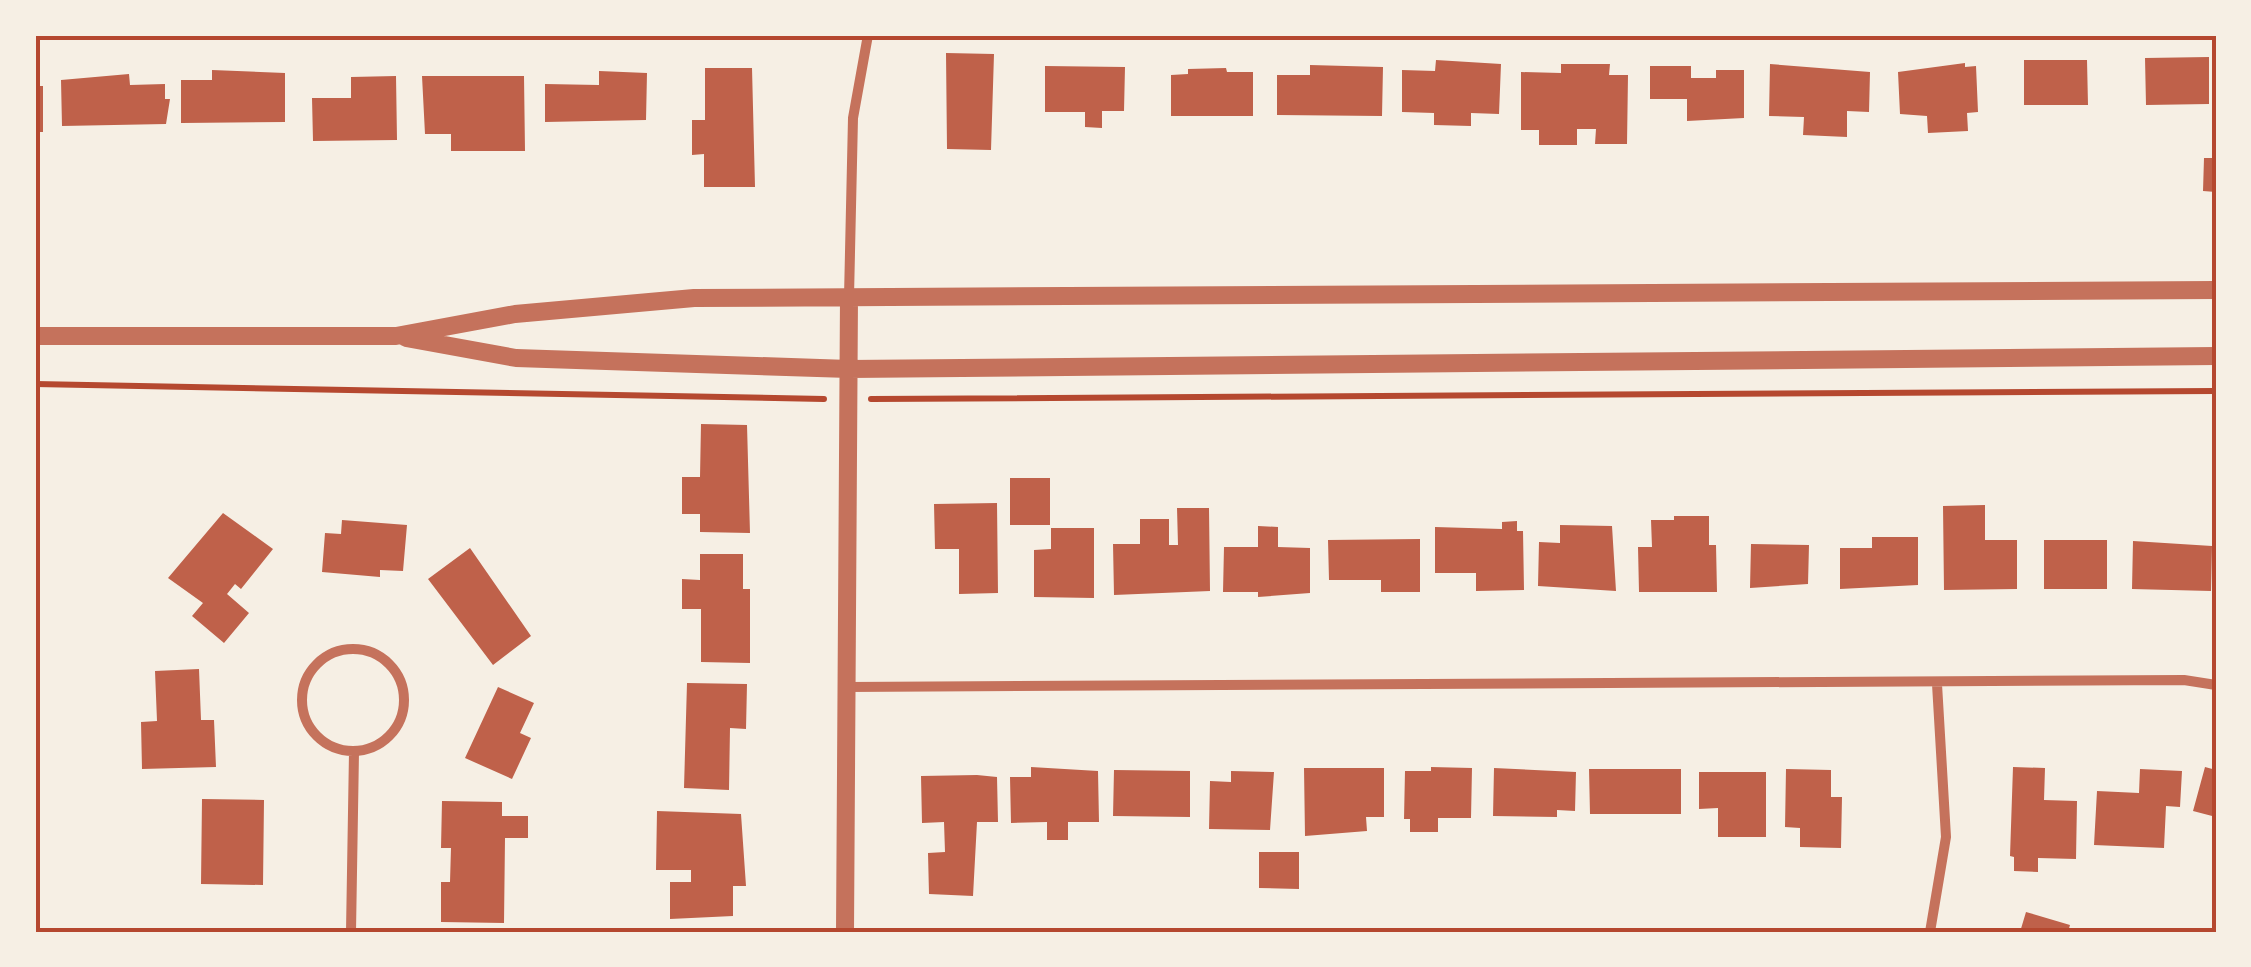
<svg xmlns="http://www.w3.org/2000/svg" width="2251" height="967" font-family="'Public Sans',sans-serif">
<style>
.building{fill:#bf614a}
.lines{fill:none;stroke-linecap:round;stroke-linejoin:round}
.path{stroke:#b5482f;stroke-width:6}
.minor{stroke:#c5725c;stroke-width:10}
.tertiary{stroke:#c5725c;stroke-width:18}
.neatline{fill:none;stroke:#b5482f;stroke-width:4}
</style>
<rect width="100%" height="100%" fill="#f6efe4"/>
<!-- building -->
<path class="building" d="M946 53 994 54 991 150 947 149Z
M2209 57V104L2146 105 2145 58Z
M1436 60 1501 64 1499 114 1471 113V126L1434 125V113L1402 112V70L1435 71Z
M2024 60H2087L2088 105H2024Z
M1965 63V67L1976 66 1978 112 1967 113 1968 131 1928 133 1927 116 1900 114 1898 72Z
M1561 64H1610L1609 75H1628L1627 144H1595L1596 129H1577V145H1539V130H1521V72L1561 73Z
M1770 64 1870 72 1869 112 1847 111V137L1803 135 1804 117 1769 116Z
M1310 65 1383 67 1382 116 1277 115V75H1310Z
M1045 66 1125 67 1124 111H1102V128L1085 127V112H1045Z
M1650 66H1691V78H1716V70H1744V118L1687 121V99H1650Z
M705 68H752L755 187H704V154L692 155V120H705Z
M1226 68 1227 72H1253V116H1171V75L1188 74V69Z
M212 70 285 73V122L181 123V80H212Z
M599 71 647 73 646 120 545 122V84L599 85Z
M129 74 130 85 165 84V99H170L166 124 62 126 61 80Z
M396 76 397 140 313 141 312 98H351V77Z
M422 76H524L525 151H451V134H425Z
M35 86H43V132H35Z
M2204 158H2216V192L2203 191Z
M701 424 747 425 750 533 700 532V514H682V477H700Z
M1010 478H1050V525H1010Z
M997 503 998 593 959 594V549H935L934 504Z
M1985 505V540H2017V589L1944 590 1943 506Z
M1177 508H1209L1210 591 1114 595 1113 544H1140V519H1169V545H1178Z
M223 513 273 549 241 589 235 584 227 594 249 613 224 643 192 616 203 603 168 578Z
M1674 516H1709V545H1716L1717 592H1639L1638 547H1652L1651 520H1674Z
M342 520 407 525 403 571 380 570V577L322 572 325 533 341 534Z
M1517 521V531H1523L1524 590 1476 591V573H1435V527L1502 529V522Z
M1560 525 1612 526 1616 591 1538 586 1539 542 1560 543Z
M1258 526 1278 527V547L1310 548V593L1258 597V592H1223L1224 547H1258Z
M1051 528H1094V598L1034 597V550L1051 549Z
M1872 537H1918V585L1840 589V548H1872Z
M1420 539V592H1381V580H1329L1328 540Z
M2044 540H2107V589H2044Z
M2133 541 2212 546 2211 591 2132 589Z
M1751 544 1809 545 1808 584 1750 588Z
M470 548 531 636 493 665 428 579Z
M700 554H743V589H750V663L701 662V609H682V579L700 580Z
M199 669 201 720H214L216 767 142 769 141 722 157 721 155 671Z
M687 683 747 684 746 729 730 728 729 790 684 788Z
M498 687 534 703 520 733 531 738 512 779 465 758Z
M1031 767 1098 771 1099 822H1068V840H1047V822L1011 823 1010 777H1031Z
M1431 767 1472 768 1471 818H1438V832H1410V819H1404L1405 771H1431Z
M2013 767 2045 768 2044 800 2077 801 2076 859 2038 858V872L2014 871V857L2010 856Z
M2205 767 2216 770V817L2193 811Z
M1304 768H1384V817H1366L1367 831 1305 836Z
M1494 768 1576 772 1575 811 1557 810V817L1493 816Z
M1589 769H1681V814H1590Z
M1786 769 1831 770V797H1842L1841 848 1800 847V828L1785 827Z
M2140 769 2182 771 2180 807 2166 806 2164 848 2094 845 2097 791 2139 793Z
M1114 770 1190 771V817L1113 816Z
M1231 771 1274 772 1270 830 1209 829 1210 781 1231 782Z
M1699 772H1766V837H1718V808L1699 809Z
M977 775 997 777 998 822H977L973 896 929 894 928 853 945 852 944 822 922 823 921 776Z
M202 799 264 800 263 885 201 884Z
M442 801 502 802V816H528V838H505L504 923 441 922V882H450L451 848H441Z
M657 811 741 814 746 886H733V916L670 919V882H691V870H656Z
M1259 852H1299V889L1259 888Z
M2026 912 2070 925 2068 932H2020Z"/>
<g class="lines">
<!-- path -->
<path class="path" d="M35 384 824 399
M871 399 2216 391"/>
<!-- minor -->
<path class="minor" d="M849 297 853 118 868 35
M302 700a51 51 0 1 1 102 0a51 51 0 1 1-102 0Z
M847 687 2184 680 2216 685
M351 932 354 752
M1930 932 1946 837 1937 684"/>
<!-- tertiary -->
<path class="tertiary" d="M35 336H396L515 314 694 298 2216 290
M406 338 516 358 849 369 2216 356
M845 932 849 297"/>
</g>
<!-- border -->
<rect width="2251" height="967" fill="none" stroke="#f6efe4" stroke-width="75"/>
<rect x="38" y="38" width="2176" height="892" class="neatline"/>
</svg>
